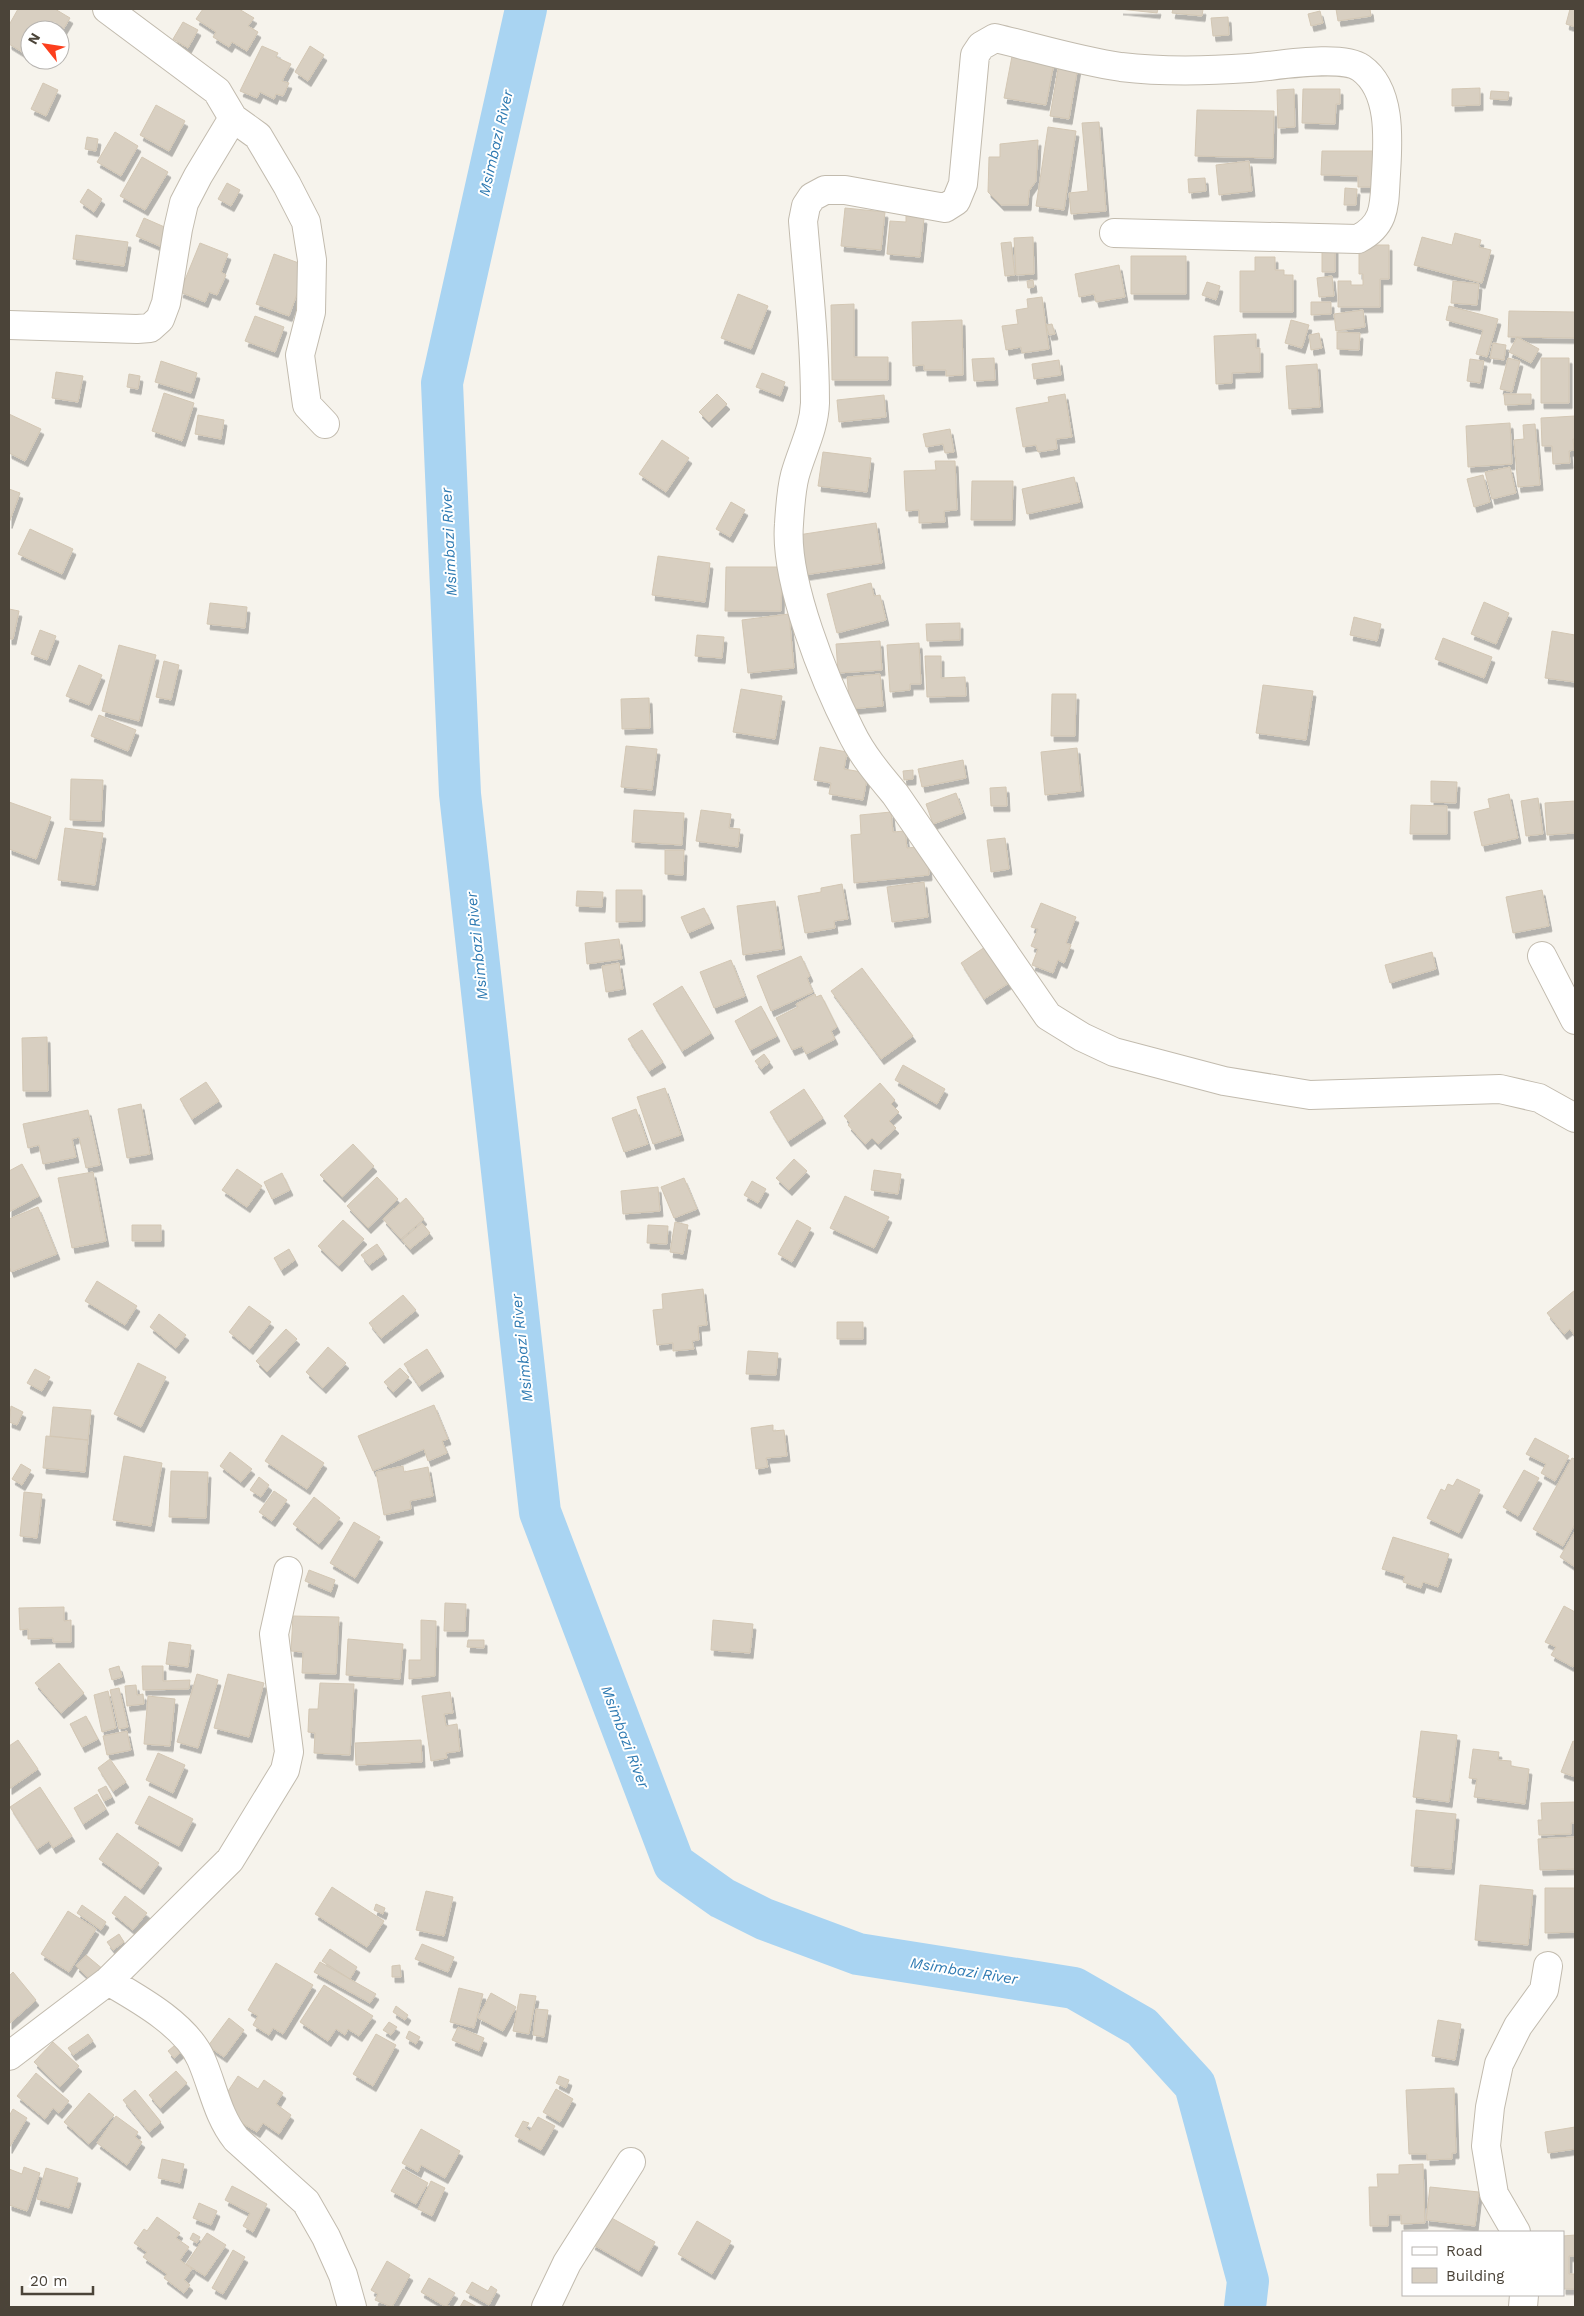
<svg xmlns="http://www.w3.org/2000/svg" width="1584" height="2316" font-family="'Work Sans',sans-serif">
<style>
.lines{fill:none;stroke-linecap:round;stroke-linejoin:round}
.river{stroke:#a9d4f2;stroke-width:42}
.building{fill:#d8cfc1;stroke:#d3c7b4;filter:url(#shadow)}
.minor-casing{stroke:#c2bbae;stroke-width:30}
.minor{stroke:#fff;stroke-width:28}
.labels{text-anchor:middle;stroke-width:4;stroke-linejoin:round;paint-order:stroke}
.water-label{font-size:15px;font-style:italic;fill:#2e7ab2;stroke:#fff}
</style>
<defs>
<filter id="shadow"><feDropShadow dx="3" dy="5.5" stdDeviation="0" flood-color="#0004"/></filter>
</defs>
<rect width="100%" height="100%" fill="#f6f3ec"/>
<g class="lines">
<!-- river -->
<path class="river" d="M526 9 442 383 460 794 540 1512 674 1864 722 1898 764 1919 858 1954 1074 1988 1142 2027 1195 2085 1248 2281 1245 2307"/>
</g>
<!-- building -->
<path class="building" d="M18 9H55L70 18 60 35V30H30V57L9 44V25Z
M203 9H239L254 18 248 26 258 32 247 51 232 42 229 47 213 37 216 32 196 19Z
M1120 9H1158L1157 13Z
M1173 9H1203L1202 16 1172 13Z
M1336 9H1370L1371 16 1338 21Z
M1570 9H1575V27L1566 24Z
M1320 11 1323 23 1311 26 1308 14Z
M1228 17 1229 35 1213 36 1211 18Z
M183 22 198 30 188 48 173 39Z
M262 46 278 53 276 57 291 64 282 81 289 83 283 96 276 94 274 99 260 92 257 98 240 91Z
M310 46 324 55 308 81 295 72Z
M1013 51 1055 58 1046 105 1004 98Z
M1059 63 1078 66 1069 119 1050 116Z
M43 83 58 90 46 116 31 109Z
M1480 88V105L1452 106V89Z
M1294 89 1295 127 1278 128 1277 90Z
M1303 89H1340V104H1336L1335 124 1302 123Z
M1491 91 1509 92 1508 100 1490 99Z
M156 105 185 121 169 151 140 135Z
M1197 110 1274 111 1273 158 1195 156Z
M1099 122 1106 211 1071 214 1069 193 1088 191 1082 123Z
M1048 127 1076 131 1064 210 1036 206Z
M115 132 138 146 121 176 97 162Z
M87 137 98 139 96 151 85 149Z
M1038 140 1036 181 1029 191 1028 205H1001L988 192 989 157H1000V144Z
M1322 151H1377L1376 187H1358V176L1321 175Z
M142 157 168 172 145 210 120 196Z
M1249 161 1252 191 1219 195 1216 165Z
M1205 178 1206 191 1189 193 1188 179Z
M227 183 240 190 231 206 218 199Z
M1345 188 1357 189 1356 205H1344Z
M88 189 102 199 94 212 80 202Z
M845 208 885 212 881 250 841 246Z
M906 216 924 218 920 257 887 254 890 221 906 222Z
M144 218 176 232 169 250 136 236Z
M1455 233 1481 240 1479 247 1491 250 1482 283 1414 265 1422 237 1452 245Z
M76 235 128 242 124 266 73 259Z
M1033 237 1034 274 1016 275 1014 238Z
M1322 241 1335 242V272H1322Z
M1011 242 1015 275 1005 276 1001 243Z
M200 243 228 254 221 272 226 275 217 295 209 292 205 302 180 292Z
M1359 245H1389V279H1380V307H1338V281H1351V285H1363V274H1359Z
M274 254 307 266 289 316 256 304Z
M1131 256H1186V294H1131Z
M1255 257H1275V270H1284V275H1293V312H1240V271H1255Z
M1119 265 1125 297 1096 302 1094 294 1079 297 1075 274Z
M1332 276 1334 296 1319 297 1317 278Z
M1033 280 1034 287 1028 288 1027 281Z
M1453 281 1479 284 1477 305 1451 303Z
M1207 282 1220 286 1216 300 1202 295Z
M738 294 768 306 751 349 721 338Z
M1042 297 1049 349 1022 353 1021 347 1006 350 1002 326 1018 324 1016 310 1028 308 1027 299Z
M1311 302H1331V314L1311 315Z
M854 304V357H888V380H832L831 305Z
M1449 306 1498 319 1487 357 1476 354 1483 330 1446 320Z
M1363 310 1365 327 1336 331 1334 314Z
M1509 311 1575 312V338L1508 337Z
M255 316 284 327 275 352 245 341Z
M962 320 963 375 946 376V370H924V365L913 366 912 322Z
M1291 320 1309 325 1302 348 1285 343Z
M1052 324 1055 334 1049 335 1046 325Z
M1337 332 1360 333 1359 350 1337 349Z
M1319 333 1322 348 1311 350 1309 335Z
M1256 334V348H1260V372L1232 373V383L1216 384 1214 336Z
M1517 337 1539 349 1531 363 1509 352Z
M1493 343 1506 345 1504 360 1490 358Z
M994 358 995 380 974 381 972 359Z
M1508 358 1520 361 1512 392 1500 389Z
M1541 358H1569V403H1541Z
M1470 359 1484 361 1480 383 1467 381Z
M1059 360 1061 375 1034 379 1032 364Z
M161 361 197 373 191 393 155 382Z
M1317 364 1320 407 1289 409 1286 366Z
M56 372 83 376 78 402 52 398Z
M762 373 785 382 780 396 756 387Z
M129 374 140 376 138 389 127 387Z
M164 393 194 403 182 441 152 431Z
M717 394 727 404 709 422 699 412Z
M1065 394 1072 437 1056 439 1057 449 1038 452 1036 445 1023 447 1016 408 1049 402 1048 397Z
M1504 394H1531V404L1505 405Z
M884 395 886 417 839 422 837 400Z
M9 414 41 429 25 461 9 453Z
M198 415 224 420 221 439 195 434Z
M1575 416V439H1573L1574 450 1569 451 1570 463 1553 464 1552 446H1542L1541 418Z
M1510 423 1512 464 1468 467 1466 426Z
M1535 424 1540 485 1518 487 1514 440 1524 439 1523 425Z
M950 429 954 452 945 453 943 444 926 447 923 434Z
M662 440 689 458 666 492 639 474Z
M823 452 871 458 867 492 818 486Z
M935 461H955L957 510 944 511 945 522 919 523V510L906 511 904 471 936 470Z
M1510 467 1516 493 1492 499 1485 472Z
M1483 475 1490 502 1474 507 1467 479Z
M1074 477 1080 502 1027 514 1022 489Z
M972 481H1013L1012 520H971Z
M9 489 20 493 9 523Z
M731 502 745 510 730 537 716 529Z
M876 523 882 563 804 575 798 535Z
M30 529 73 549 62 574 18 554Z
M658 556 710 563 705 602 652 595Z
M726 567H782L781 611H725Z
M871 583 874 596 880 595 886 620 837 633 827 594Z
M1484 602 1509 613 1496 644 1471 634Z
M210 603 247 607 245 628 207 624Z
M9 609 19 611 13 639H9Z
M789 614 794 668 748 673 742 620Z
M1354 617 1381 624 1377 641 1350 635Z
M960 623V640L927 641 926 624Z
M40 630 56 636 47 660 31 654Z
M1552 631 1575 635V682L1545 678Z
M697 635 724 637 722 658 695 656Z
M1443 638 1492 657 1484 678 1435 659Z
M880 641 882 670 838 673 836 644Z
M919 643 921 684H910V690L890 692 887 645Z
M119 645 156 655 139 721 102 711Z
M925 656H941V678L965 677 966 696 927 697Z
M164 661 179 665 171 700 156 697Z
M79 665 102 675 89 705 66 696Z
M880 674 883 706 850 709 847 677Z
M1263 685 1313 691 1306 740 1256 733Z
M741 689 782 696 775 739 733 732Z
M1052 694H1076L1075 736H1051Z
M649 698 650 728 622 729 621 699Z
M99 715 136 730 128 751 91 736Z
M626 746 657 749 652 790 621 787Z
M820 747 847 752 844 769 868 773 863 800 829 794 831 783 814 780Z
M1077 748 1081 791 1045 795 1041 752Z
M963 760 966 778 922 787 918 769Z
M913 770V779L904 780 903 771Z
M71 779 103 780 101 821 70 820Z
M1431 781 1457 782 1456 803 1431 802Z
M1006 787 1007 806H991L990 788Z
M956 793 963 813 933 824 926 804Z
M1509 794 1518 838 1482 846 1474 812 1490 808 1488 799Z
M1538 798 1543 834 1526 836 1521 801Z
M1575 801 1574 833 1547 835 1545 803Z
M9 802 51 817 36 859 9 849Z
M1411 805 1447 806V834H1410Z
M634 810 684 813 682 845 632 842Z
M701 810 731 814 729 828 740 829 738 847 696 841Z
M891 812 893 832 905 831 907 848 927 846 929 875 854 883 851 835 861 834 860 815Z
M65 828 103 833 95 885 58 880Z
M1005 838 1009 869 991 872 987 840Z
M665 850H684L683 875 665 874Z
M924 882 928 917 892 922 887 887Z
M842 884 848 919 834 921 835 928 805 933 798 896 821 892V888Z
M616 890H642V921L616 922Z
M1542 890 1549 926 1513 933 1506 897Z
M577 891 603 892 602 907 576 906Z
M775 901 782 949 743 955 737 906Z
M1041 903 1076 917 1066 943 1071 945 1064 963 1058 960 1053 973 1032 965 1038 949 1031 946 1038 929 1031 927Z
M704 908 711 923 688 933 681 917Z
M619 939 622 959 587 964 585 943Z
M985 947 1009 983 984 999 961 963Z
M1432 952 1436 969 1390 983 1385 965Z
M801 956 810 976 807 978 813 992 771 1011 757 976Z
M731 960 745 996 714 1008 700 972Z
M619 963 623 989 606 992 602 966Z
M862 968 913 1036 881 1059 831 991Z
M682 986 711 1033 682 1051 653 1004Z
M815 994 816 997 821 995 837 1027 831 1031 835 1039 806 1054 802 1046 792 1050 776 1018 798 1007 796 1004Z
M761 1006 777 1036 750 1050 735 1021Z
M642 1030 663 1062 649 1071 628 1039Z
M47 1037 48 1091H23L22 1038Z
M764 1054 770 1062 761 1069 755 1061Z
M903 1065 945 1089 937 1104 895 1080Z
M206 1082 219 1101 192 1119 180 1099Z
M880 1083 895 1100 891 1104 899 1112 889 1121 896 1128 878 1144 872 1138 865 1144 848 1125 850 1123 844 1116Z
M665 1088 681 1135 653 1144 637 1097Z
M804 1089 823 1118 788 1141 770 1112Z
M141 1104 150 1154 127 1158 118 1109Z
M636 1109 648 1144 624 1152 612 1118Z
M88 1110 100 1165 86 1168 79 1137 72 1139 76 1157 43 1164 39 1145 28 1148 23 1124Z
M353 1144 374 1166 342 1197 320 1175Z
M794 1159 807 1171 789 1190 776 1178Z
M22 1164 39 1196 9 1212V1171Z
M237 1169 262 1186 247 1207 222 1190Z
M874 1170 901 1174 898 1194 871 1190Z
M93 1172 106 1241 72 1248 58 1178Z
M282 1173 290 1190 272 1199 264 1182Z
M377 1177 398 1199 368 1228 347 1206Z
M684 1178 697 1209 674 1218 661 1187Z
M752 1181 766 1189 758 1203 744 1195Z
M658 1187 660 1211 623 1214 621 1191Z
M845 1196 889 1217 874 1248 830 1228Z
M406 1198 424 1219 401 1239 383 1219Z
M38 1207 57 1254 11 1272 9 1266V1219Z
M343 1220 364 1239 339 1266 318 1246Z
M797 1220 811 1228 792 1262 778 1254Z
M675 1222 688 1225 683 1254 670 1252Z
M422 1223 430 1233 410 1249 402 1240Z
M132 1225H161V1241H132Z
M648 1225 668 1226 667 1244 647 1243Z
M377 1244 384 1254 369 1265 361 1255Z
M289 1249 295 1260 281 1270 274 1258Z
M97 1281 137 1306 125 1325 85 1301Z
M703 1289 707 1325 698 1326 699 1340 692 1341 694 1349 673 1351V1343L657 1345 653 1310 663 1309 662 1294Z
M1575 1290V1336L1570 1329 1564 1334 1547 1313Z
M403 1295 416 1310 381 1338 369 1323Z
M249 1306 271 1322 250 1349 229 1332Z
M159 1314 186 1335 176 1348 150 1327Z
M837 1322H863V1339H837Z
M286 1329 297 1339 267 1372 256 1361Z
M328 1347 346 1363 323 1388 306 1372Z
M427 1349 441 1371 419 1386 404 1364Z
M748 1351 778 1353 776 1375 746 1374Z
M138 1363 166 1377 141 1427 114 1414Z
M400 1368 409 1377 393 1392 384 1382Z
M35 1369 50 1377 42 1391 27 1383Z
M434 1405 448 1439 442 1441 447 1453 428 1461 424 1449 373 1471 358 1436Z
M11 1406 23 1412 17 1425 9 1422Z
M53 1407 91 1410 88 1440 50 1436Z
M773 1425V1431L784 1430 787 1456 766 1458 768 1467 756 1469 751 1428Z
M282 1435 324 1463 307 1489 265 1461Z
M46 1436 88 1440 85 1472 43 1468Z
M1535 1438 1569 1456 1555 1481 1541 1473 1546 1464 1526 1454Z
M230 1452 252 1469 241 1482 220 1466Z
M124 1456 162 1463 151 1526 113 1520Z
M1572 1458 1575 1459V1524L1563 1546 1533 1529Z
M21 1464 31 1470 22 1485 12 1479Z
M403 1466 404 1472 428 1467 433 1496 410 1501 411 1509 384 1515 376 1472Z
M1524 1470 1539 1478 1518 1516 1503 1507Z
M171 1471 208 1472 206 1518 169 1517Z
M259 1477 269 1485 261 1497 250 1490Z
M1457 1479 1480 1490 1459 1533 1427 1518 1441 1489 1445 1491 1448 1484 1453 1486Z
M274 1491 287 1500 272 1521 259 1512Z
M24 1492 42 1494 37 1538 20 1536Z
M314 1497 340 1518 319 1544 293 1524Z
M354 1522 380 1537 355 1578 330 1563Z
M1575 1531V1567L1560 1557Z
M1393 1537 1449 1554 1438 1587 1423 1582 1421 1588 1403 1582 1405 1576 1382 1569Z
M309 1570 335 1580 331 1592 305 1581Z
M445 1603 466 1604 465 1631H444Z
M1564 1606 1575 1612V1663L1573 1667 1551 1655 1556 1647 1545 1642Z
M64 1607V1621L71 1620V1642H53V1638L28 1639V1629L20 1630 19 1608Z
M293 1616 339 1617 336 1674 302 1673 303 1652 291 1651Z
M421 1620 436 1621 435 1676 409 1679V1660H421Z
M713 1620 753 1624 750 1653 711 1650Z
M348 1639 403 1644 400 1679 346 1675Z
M468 1640H484V1648L467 1647Z
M169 1642 191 1645 188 1667 166 1664Z
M59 1663 84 1693 61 1713 35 1683Z
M119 1666 122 1677 112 1680 109 1669Z
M142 1666H163V1681L190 1680 189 1689 143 1690Z
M197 1674 218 1680 198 1748 177 1742Z
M228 1674 264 1683 249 1737 214 1728Z
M320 1683 354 1684 350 1755 314 1753 315 1733 308 1732 309 1709H318Z
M136 1685 137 1695 143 1694 144 1704 127 1706 125 1686Z
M119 1688 128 1727 119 1729 110 1690Z
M108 1691 116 1728 102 1732 94 1695Z
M450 1692 453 1713 444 1714 446 1726 457 1724 460 1751 446 1753 447 1758 431 1761 422 1696Z
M148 1696 175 1699 170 1746 144 1744Z
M86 1716 98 1739 82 1747 70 1724Z
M127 1731 131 1750 107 1755 103 1736Z
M1421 1731 1457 1735 1449 1802 1413 1797Z
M18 1740 38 1769 9 1789V1746Z
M421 1740 422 1762 356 1765 355 1743Z
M1573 1741 1575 1742V1777L1561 1772Z
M1473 1749 1499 1752 1498 1760 1511 1761V1766L1529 1769 1525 1804 1474 1797 1477 1779 1469 1778Z
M158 1753 185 1765 173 1793 146 1780Z
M110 1759 126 1782 113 1791 98 1768Z
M106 1786 112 1797 104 1801 98 1790Z
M40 1787 72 1836 53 1848 49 1841 37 1849 10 1807Z
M97 1794 106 1809 83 1824 74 1808Z
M149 1796 193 1819 179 1846 135 1823Z
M1575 1802V1823H1571V1834L1539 1835 1538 1820H1542L1541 1803Z
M1416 1810 1456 1814 1451 1869 1411 1866Z
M1575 1828V1869L1540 1870 1538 1839 1575 1837Z
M117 1833 159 1863 141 1889 99 1859Z
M1480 1885 1533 1890 1528 1945 1475 1940Z
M332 1887 384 1921 367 1947 315 1914Z
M1545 1888H1575V1932L1545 1933Z
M426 1891 453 1897 444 1936 416 1930Z
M125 1896 147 1913 133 1930 112 1913Z
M376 1904 385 1908 383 1914 374 1910Z
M82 1905 106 1922 101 1930 77 1913Z
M68 1911 96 1929 69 1972 41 1954Z
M119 1934 124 1942 113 1950 107 1942Z
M422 1944 454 1957 448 1972 415 1959Z
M330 1949 357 1967 350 1979 322 1961Z
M86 1955 104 1970 93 1982 76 1966Z
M320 1962 376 1994 370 2003 314 1972Z
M276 1963 313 1985 283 2034 273 2028 269 2035 253 2025 258 2016 248 2010Z
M400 1965 401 1977H392V1966Z
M13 1972 36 2000 9 2024V1976Z
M324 1985 373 2016 359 2036 348 2029 345 2035 336 2029 328 2041 300 2022Z
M459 1988 483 1994 474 2028 450 2022Z
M491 1993 516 2007 503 2031 478 2018Z
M520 1994 536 1996 529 2034 513 2031Z
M396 2006 408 2015 405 2020 393 2012Z
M536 2009 548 2010 544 2037 533 2035Z
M229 2018 244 2030 224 2057 208 2046Z
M1438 2020 1461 2024 1455 2060 1432 2056Z
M389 2022 397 2027 391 2035 383 2030Z
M458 2027 484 2038 479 2051 452 2040Z
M409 2031 420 2037 416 2044 406 2038Z
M88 2034 93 2041 73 2055 68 2048Z
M376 2034 396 2045 373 2086 353 2074Z
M180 2041 185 2049 174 2058 168 2051Z
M53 2042 79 2066 60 2087 34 2062Z
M176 2071 187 2083 160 2108 149 2095Z
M36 2073 69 2101 59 2113 53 2108 45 2119 17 2096Z
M238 2076 258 2089 264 2080 283 2093 276 2104 291 2115 279 2134 263 2123 257 2132 242 2123 239 2127 219 2105Z
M559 2076 569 2080 566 2088 556 2083Z
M1454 2088 1456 2153H1452V2159L1427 2160V2154H1409L1406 2090Z
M556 2089 573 2099 560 2122 543 2112Z
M135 2090 161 2122 149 2132 123 2100Z
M89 2093 114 2115 89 2144 64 2122Z
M13 2109 27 2118 9 2148V2116Z
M116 2116 138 2132 135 2137 142 2142 127 2165 97 2143Z
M538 2117 555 2126 541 2150 515 2136 523 2121 529 2123 526 2128 530 2131Z
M1575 2127V2149L1548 2153 1545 2132Z
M421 2129 460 2151 445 2178 421 2165 418 2172 402 2163Z
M162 2159 184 2164 180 2183 158 2178Z
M1423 2164 1425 2223 1401 2224V2215H1388V2226H1370L1369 2187H1378L1377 2174H1399V2165Z
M24 2167 40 2173 27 2211 9 2205V2169L22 2174Z
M46 2168 78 2178 69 2208 37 2199Z
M403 2169 428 2183 416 2204 391 2191Z
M431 2181 445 2188 432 2216 418 2209Z
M232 2186 267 2204 253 2232 243 2226 250 2213 225 2200Z
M1430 2187 1479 2192 1475 2226 1426 2220Z
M199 2203 217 2211 211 2225 193 2218Z
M608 2216 655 2242 639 2271 592 2244Z
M157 2217 180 2233 176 2238 189 2247 180 2260 192 2269 184 2280 190 2285 184 2293 164 2278 167 2274 143 2257 147 2252 134 2243 144 2229 147 2231Z
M697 2221 731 2241 712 2274 678 2254Z
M193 2233 200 2237 197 2243 190 2239Z
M207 2233 226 2245 205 2276 186 2264Z
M1575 2235V2256H1569V2274H1575V2289H1563V2236Z
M233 2250 245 2257 223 2294 212 2288Z
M387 2261 410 2275 392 2307 375 2300 378 2294 371 2290Z
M429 2278 455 2293 447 2305 451 2307H446L421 2292Z
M472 2282 488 2291 491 2286 497 2290 489 2305 466 2292Z
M464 2300 477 2307H460Z"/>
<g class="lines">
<defs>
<path id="minor" d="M107 9 217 91 233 118 258 136 287 185 306 222 312 260 311 312 300 355 307 405 325 424
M1114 233 1358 239C1387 224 1384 203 1386 174 1388 141 1392 90 1361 68 1341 54 1276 66 1249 68 1207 71 1163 72 1121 67 1079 61 1037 48 995 38L981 46 975 55 963 184 956 201 945 208 845 190H825L812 197 806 206 803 221C808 281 815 342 815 403 814 429 802 450 795 475 791 490 790 508 789 524 784 581 825 681 851 732 862 755 879 775 895 794L1048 1016 1082 1037 1114 1052 1224 1081 1310 1095 1500 1089 1539 1098 1575 1118
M9 325 137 329 150 328 160 319 166 303 178 229 184 203 198 176 233 118
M1542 956 1575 1020
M108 1981C139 1999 186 2025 201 2059 213 2086 217 2115 236 2139L306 2202 326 2237 343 2275 352 2307
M9 2056 108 1981 230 1860 285 1770 289 1752 274 1634 288 1571
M1516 2232 1494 2194 1486 2146 1490 2107 1499 2064 1518 2026 1544 1990 1548 1966
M546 2307 567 2263 631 2162
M1523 2307 1524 2295"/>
</defs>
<!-- minor casing -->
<use href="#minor" class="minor-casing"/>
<!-- minor -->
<use href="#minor" class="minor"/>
</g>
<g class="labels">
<!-- water labels -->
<g class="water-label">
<text transform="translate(496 143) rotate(-77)" y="5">Msimbazi River</text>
<text transform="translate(449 542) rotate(-93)" y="5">Msimbazi River</text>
<text transform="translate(477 946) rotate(-96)" y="5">Msimbazi River</text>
<text transform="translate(522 1348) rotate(-96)" y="5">Msimbazi River</text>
<text transform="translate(625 1737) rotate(69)" y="5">Msimbazi River</text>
<text transform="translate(964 1971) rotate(9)" y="5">Msimbazi River</text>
</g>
</g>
<!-- border -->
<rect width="1584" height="2316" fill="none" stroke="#4b4439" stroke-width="20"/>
<!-- legend -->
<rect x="1402" y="2231" width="162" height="65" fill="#ffffff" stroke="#b7b4b0"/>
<rect x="1412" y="2247" width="25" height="8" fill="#ffffff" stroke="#b7b4b0"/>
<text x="1446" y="2256" font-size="15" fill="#4b4439">Road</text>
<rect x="1412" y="2268" width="25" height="15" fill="#d8cfc1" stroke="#b7b4b0"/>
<text x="1446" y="2281" font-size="15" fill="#4b4439">Building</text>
<!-- north arrow -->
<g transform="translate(45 45) rotate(300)"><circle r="24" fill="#ffffff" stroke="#b7b4b0"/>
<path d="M0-4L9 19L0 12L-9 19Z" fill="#fc3f1d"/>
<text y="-8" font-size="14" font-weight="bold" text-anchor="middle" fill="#4b4439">N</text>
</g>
<!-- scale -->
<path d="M22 2286v8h71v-8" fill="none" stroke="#4b4439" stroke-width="2.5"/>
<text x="30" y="2286" font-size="15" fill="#4b4439" stroke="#ffffff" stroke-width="4" paint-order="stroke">20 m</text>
</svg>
